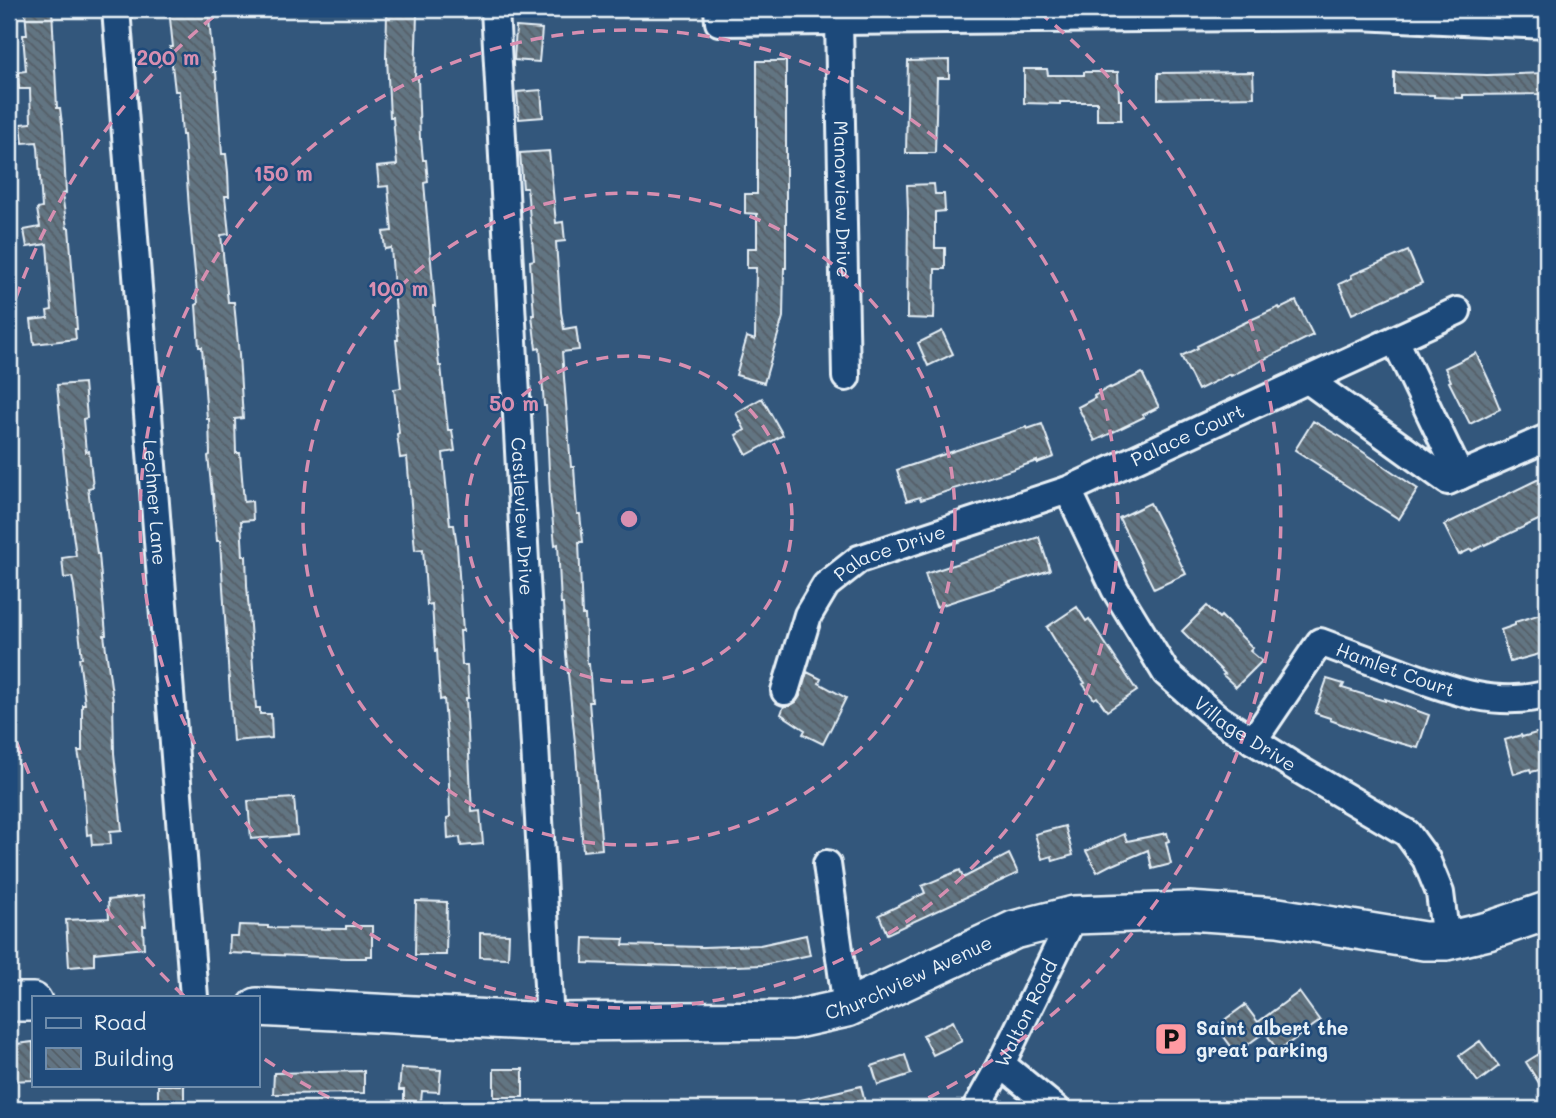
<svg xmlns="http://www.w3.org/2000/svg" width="1556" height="1118" font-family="Mali,sans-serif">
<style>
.building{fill:url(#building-back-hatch);stroke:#e8f1f8;stroke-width:2}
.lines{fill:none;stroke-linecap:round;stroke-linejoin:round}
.street-casing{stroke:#e8f1f8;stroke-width:32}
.secondary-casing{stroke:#e8f1f8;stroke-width:42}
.street{stroke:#1f4a7a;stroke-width:26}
.secondary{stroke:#1f4a7a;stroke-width:37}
.ring{fill:none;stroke:#d78fb1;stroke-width:3.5;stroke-dasharray:12 9}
.labels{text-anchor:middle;stroke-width:5;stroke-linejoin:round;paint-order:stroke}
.street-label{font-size:19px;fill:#e8f1f8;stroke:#1f4a7a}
.poi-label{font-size:19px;font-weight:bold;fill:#e8f1f8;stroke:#1f4a7a;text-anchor:start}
.centre{fill:#d78fb1;stroke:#1f4a7a;stroke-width:3.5}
.ring-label{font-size:21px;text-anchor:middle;font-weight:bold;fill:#d78fb1;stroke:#1f4a7a;stroke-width:5;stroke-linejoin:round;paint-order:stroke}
</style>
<defs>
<pattern id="building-back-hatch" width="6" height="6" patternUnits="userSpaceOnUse" patternTransform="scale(1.75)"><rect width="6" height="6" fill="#627482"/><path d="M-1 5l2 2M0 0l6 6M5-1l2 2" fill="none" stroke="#545e66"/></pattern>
</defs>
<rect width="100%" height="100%" fill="#33577c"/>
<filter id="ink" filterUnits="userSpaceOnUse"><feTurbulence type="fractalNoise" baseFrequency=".0143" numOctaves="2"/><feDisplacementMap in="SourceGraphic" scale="14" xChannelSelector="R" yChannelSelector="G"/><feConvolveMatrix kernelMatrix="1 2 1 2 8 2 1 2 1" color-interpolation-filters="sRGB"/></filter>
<g filter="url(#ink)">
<!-- building -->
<path class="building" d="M52 9 57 108H60L63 132 66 193 62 194 67 228H69L77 329H75L76 339 34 344 31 320 48 318 47 311 52 310 47 244 27 247 24 230 40 227 37 209 42 208 38 147 37 142 23 143 21 124 31 123 30 89H19L18 72 26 71 23 35H27L25 10Z
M169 9H208L214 72H216L222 154H226L228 172 229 196H225L229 234 221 235 228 302H234L239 355 243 418 235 419 236 453H240L244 502 252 501 253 520 241 521 243 556H246L247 585 256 708H260V714H271L272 738 233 741 220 541H217L213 494H212L208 456 210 455 209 419H207L202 347H199L196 305 198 304 189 209 184 135H182L179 91H175L170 47H173Z
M387 13 417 14 415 78H418L420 139H421L423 160H426L428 182 424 183 435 306H433L439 366H441L448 430H452L455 451 443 453 450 525H454L457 546 463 631H460L462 665H467L469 698H466L472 812 480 811 483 844 461 846 460 837 448 839 447 818 450 817 448 749 444 699 440 700 437 650 435 651 432 604 427 605 423 549 415 550 407 457 400 458 397 434 399 433 394 389 401 388 396 340H398L391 248 385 249 383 232 392 231 388 186 379 187 377 167 397 165 393 117H390L387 58H386Z
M516 27 542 29 539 62 514 60Z
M949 60V78H937L935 153H906L908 61Z
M757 61H786V268H784L783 317 764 383 736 375 747 337 755 340 756 268H747V248H757V214L745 213V194H757Z
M1024 69H1047L1048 75H1084V72H1118L1119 100H1121V120H1097V102H1060V104L1024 103Z
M1253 72 1254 97 1158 99V73Z
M1394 72 1487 75 1547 73V94L1463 95V98L1434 97V95L1394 94Z
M541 90 543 117 519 119 517 92Z
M549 151 556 223 563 222 565 241 556 242 561 312 564 329 576 327 579 350 562 352 571 467H574L577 514H580L583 542H579L582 615H585L587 664H589L592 702H589L602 849 583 851 576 752 566 654 563 604H561L558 544 555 545 550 493 546 406H544L540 348 536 349 532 315H534L530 261 534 260 527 188H523L520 153Z
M934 184 935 194H944L945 211 935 212V248H945V269H935L934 319 907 318 908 212 907 185Z
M1408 251 1422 283 1352 314 1339 284 1352 278 1351 275Z
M1296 301 1313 335 1231 376 1230 374 1198 390 1181 356 1198 348 1197 346 1246 322 1279 307 1280 309Z
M942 331 953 354 928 366 918 343Z
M1476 353 1495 393 1494 394 1500 409 1470 424 1449 382 1451 381 1445 368Z
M1142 373 1159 407 1143 415 1144 417 1095 441 1078 407 1095 398 1094 396 1110 387 1111 388Z
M84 383 87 418 83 419 86 452 89 451 93 487 88 488 97 554H99L106 635H104L113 701 114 753 122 830 110 831 111 844 92 845 91 834 87 835 83 779 78 751H82V704H85L79 658H82L74 586 72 577 64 578 62 558 76 556 67 490 57 385Z
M762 398 783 435 747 455 736 435 745 430 736 413Z
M1313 421 1341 437 1418 489 1399 519 1358 493 1319 468 1320 466 1295 450Z
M1042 424 1054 457 1037 463V461L921 500 920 497 907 501 897 470 1026 427 1027 429Z
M1541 478 1542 481 1547 478V516L1472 551 1471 549 1459 555 1444 525Z
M1150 503 1186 574 1154 589 1119 518Z
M1039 537 1050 570 936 607 925 574Z
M1207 606 1219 618 1221 616 1253 648 1250 651 1262 661 1236 687 1223 675 1225 674 1182 631Z
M1077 607 1086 621 1089 619 1137 691 1107 711 1097 697 1094 699 1083 684 1085 683 1062 652 1047 627Z
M1547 612V652L1510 662 1501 630 1515 625V622Z
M807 672 821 679 819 683 846 698 823 744 803 734 805 730 781 714 784 706H789L796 702 800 696Z
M1327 679 1344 684 1342 688 1385 701V699L1429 715 1418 748 1374 736 1330 720V718L1315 713Z
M1547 730V768L1531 772 1530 769 1514 774 1505 740 1521 735 1522 737Z
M294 798 297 835 251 839 248 801Z
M1065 826 1073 855 1053 861 1052 856 1042 859 1035 834Z
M1167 833 1169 841 1166 842 1171 864 1152 869 1148 850 1113 865 1112 864 1097 872 1086 851 1124 834 1127 841Z
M1009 854 1018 873 887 934 879 915 925 893 922 886 960 870 963 878Z
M143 896 146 926H143L144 948 94 953V965L69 967 66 920 109 918 108 900Z
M416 901 447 902 446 955H415Z
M239 925 268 926V928L346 929V926H372V956H366V958H346L229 953 230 936H238Z
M480 933 509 934 508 958 480 957Z
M806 935 810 955 763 965 708 967 583 963 584 938 624 939 623 945 703 947 760 945Z
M1299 992 1320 1021 1278 1051 1265 1032 1236 1053 1216 1026 1245 1005 1258 1022Z
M953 1021 962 1041 933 1055 923 1035Z
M1480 1041 1499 1066 1478 1082 1459 1056Z
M33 1042V1080L9 1081V1045Z
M1547 1049V1096L1526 1062Z
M905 1055 911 1074 878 1085 872 1066Z
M401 1068 441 1070 439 1092 422 1091 421 1102 404 1101V1090H399Z
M494 1069H523V1097H494Z
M364 1071V1093L273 1094 274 1073Z
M158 1085H184V1104L158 1103Z
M861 1086 866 1107 855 1109H793L792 1102Z"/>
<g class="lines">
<defs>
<g id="street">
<path id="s1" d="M116 9 194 997"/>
<path id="s2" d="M495 9 550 1022"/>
<path d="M718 9 719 22 1360 16 1547 25"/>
<path id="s3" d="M839 21 846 377"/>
<path d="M1395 340 1460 476"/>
<path d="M1308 380 1448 481 1547 438"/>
<path id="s4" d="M1068 490 1115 589 1166 673 1219 719 1300 770 1407 833 1426 859 1440 893 1446 941"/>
<path id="s5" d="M785 691 808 615 826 585 859 559 1068 490 1457 311"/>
<path id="s6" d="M1253 741 1320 642C1347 652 1374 662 1401 672 1447 689 1497 709 1547 694"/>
<path d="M827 864 847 1008"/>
<path d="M1001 1064 1056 1109"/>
<path id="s7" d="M976 1109 1001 1064 1074 915"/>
</g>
<g id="secondary">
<path d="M9 1002H33"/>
<path id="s8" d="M257 1007 550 1022 792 1020 847 1008 1014 930 1074 915 1188 911 1278 917 1424 941H1446L1488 931 1547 911"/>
</g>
</defs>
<!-- street casing -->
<use href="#street" class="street-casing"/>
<!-- secondary casing -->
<use href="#secondary" class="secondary-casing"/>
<!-- street -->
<use href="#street" class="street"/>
<!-- secondary -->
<use href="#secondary" class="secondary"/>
</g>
</g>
<!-- distance rings -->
<g class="ring">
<circle cx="629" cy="519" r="163"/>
<circle cx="629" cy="519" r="326"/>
<circle cx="629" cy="519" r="489"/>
<path d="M348 1107A652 652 0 0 1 260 1056M184 996A652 652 0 0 1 9 720M9 318A652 652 0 0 1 219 12M1039 12A652 652 0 0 1 910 1107"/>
</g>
<!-- icons -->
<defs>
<symbol id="parking-square" viewBox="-11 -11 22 22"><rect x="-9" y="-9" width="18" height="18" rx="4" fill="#ff9aa2" stroke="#1f4a7a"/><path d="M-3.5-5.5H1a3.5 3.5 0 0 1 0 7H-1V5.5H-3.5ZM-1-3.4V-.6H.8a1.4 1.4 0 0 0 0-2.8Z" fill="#111"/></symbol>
</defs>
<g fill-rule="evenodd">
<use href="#parking-square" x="1152" y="1020" width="38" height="38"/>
</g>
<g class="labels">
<!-- street labels -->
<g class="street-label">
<text dy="7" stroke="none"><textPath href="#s3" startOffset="178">Manorview Drive</textPath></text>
<text dy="7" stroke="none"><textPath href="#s5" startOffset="508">Palace Court</textPath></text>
<text dy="7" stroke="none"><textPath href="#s1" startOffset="495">Lechner Lane</textPath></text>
<text dy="7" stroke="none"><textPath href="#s2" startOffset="508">Castleview Drive</textPath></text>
<text dy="7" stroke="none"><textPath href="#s5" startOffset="187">Palace Drive</textPath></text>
<text dy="7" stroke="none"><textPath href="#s6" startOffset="200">Hamlet Court</textPath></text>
<text dy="7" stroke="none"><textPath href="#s4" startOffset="308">Village Drive</textPath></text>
<text dy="7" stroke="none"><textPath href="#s8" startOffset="660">Churchview Avenue</textPath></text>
<text dy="7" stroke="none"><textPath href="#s7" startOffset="108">Walton Road</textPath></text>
</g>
<!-- poi labels -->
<g class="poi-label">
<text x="1196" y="1035">Saint albert the<tspan x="1196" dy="22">great parking</tspan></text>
</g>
</g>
<circle cx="629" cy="519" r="10" class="centre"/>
<g class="ring-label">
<text x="168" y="65">200 m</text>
<text x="283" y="181">150 m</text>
<text x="398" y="296">100 m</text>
<text x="514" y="411">50 m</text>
</g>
<!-- margin -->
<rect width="1556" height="1118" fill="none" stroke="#1f4a7a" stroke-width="35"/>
<rect x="18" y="18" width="1521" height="1083" fill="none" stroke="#e8f1f8" stroke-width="2.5" filter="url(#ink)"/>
<!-- legend -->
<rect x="32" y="996" width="228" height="91" fill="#1f4a7a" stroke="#6f8dac" stroke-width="2"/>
<rect x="46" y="1018" width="35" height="10" fill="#1f4a7a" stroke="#6f8dac" stroke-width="2"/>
<text x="94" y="1030" font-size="21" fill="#e8f1f8">Road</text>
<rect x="46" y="1048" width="35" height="21" fill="url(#building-back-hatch)" stroke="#6f8dac" stroke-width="2"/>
<text x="94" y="1066" font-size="21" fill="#e8f1f8">Building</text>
</svg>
